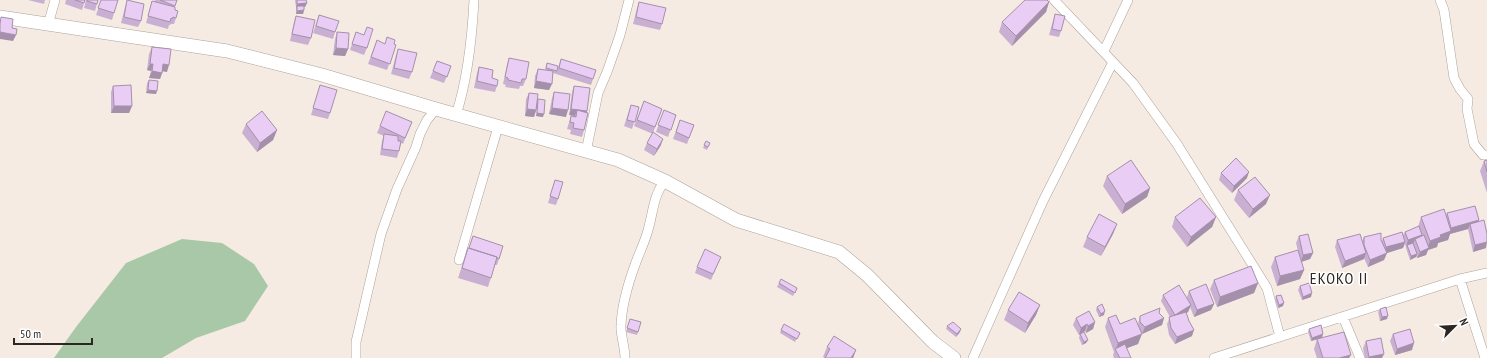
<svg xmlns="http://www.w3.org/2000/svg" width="1487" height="358" font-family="'PT Sans Narrow',sans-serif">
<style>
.green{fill:#a9c8a8}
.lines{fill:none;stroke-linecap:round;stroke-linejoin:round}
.street-casing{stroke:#aca299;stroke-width:10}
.secondary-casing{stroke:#aca299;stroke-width:14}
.street{stroke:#fff;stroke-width:9}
.secondary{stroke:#fff;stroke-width:13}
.wall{fill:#c9b0d2}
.shaded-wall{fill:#a490ab}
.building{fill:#eacdf4;stroke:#a490ab}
.labels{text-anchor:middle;stroke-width:3;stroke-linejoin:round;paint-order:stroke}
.quarter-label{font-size:16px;letter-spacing:1px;fill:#2c2724;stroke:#fff}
</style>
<rect width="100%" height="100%" fill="#f6ebe2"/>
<!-- green -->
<path class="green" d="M182 239 222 243 254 264 268 286 245 321 196 338 162 358H54L76 327 126 263Z"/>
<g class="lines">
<defs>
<path id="street" d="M1054 0 1133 83 1177 144 1267 288 1280 337
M1440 0 1444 10 1454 78 1460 89 1468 99 1467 109 1474 144 1483 155H1487
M48 25 55 0
M1104 51 1128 0
M456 115C468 78 472 39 474 0
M586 152 598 93 607 72 620 35 629 0
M459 260 498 127
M1460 279 1485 358
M1343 317 1360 358
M356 358V342L381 234 397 189 416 147 420 134 427 120 436 109
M625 358C625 347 620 333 621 325 622 304 628 284 635 265 639 253 645 242 648 230 653 214 653 195 665 181
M973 358 1043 201 1113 62
M1214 358 1460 279 1487 273"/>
<path id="secondary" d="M0 17 227 51 322 75 436 109 618 160 665 181 736 220 839 252 867 275 933 342 954 358"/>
</defs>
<!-- street casing -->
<use href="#street" class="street-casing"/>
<!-- secondary casing -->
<use href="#secondary" class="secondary-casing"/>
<!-- street -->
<use href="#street" class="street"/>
<!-- secondary -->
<use href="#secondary" class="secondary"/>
</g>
<!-- wall -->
<path class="wall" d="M28 0H45L44 4Z
M66 0H85L82 10 65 4Z
M86 0H98L95 11 84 8Z
M101 0 114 13 112 20 96 15Z
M127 0 141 21 138 27 121 23 125 7Z
M155 0H177L174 7 176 18 174 24H171L170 25H169L168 29 146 23 152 1 154 2Z
M295 0H306L307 3 305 7H304V10L303 14H296V7Z
M639 2 662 24 660 30 633 24 637 8Z
M1049 2 1046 12 1012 46 999 32 1002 22Z
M1055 14 1061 31 1059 37 1049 35Z
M319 15 335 32 333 39 313 33Z
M296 16 311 38 308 45 290 41 294 22Z
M337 32 348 49 345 56 333 55 335 39Z
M356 32 367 48 364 55 350 50Z
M377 40 385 44H394L396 45 387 70 368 64Z
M152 47 167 72 163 71 160 79 149 78 151 71 147 70 149 54Z
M398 49 412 72 409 79 391 74 396 55Z
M509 58 526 79 523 86H520L519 89 505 87 506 85 503 84 507 65Z
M561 59 593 79 591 85 556 74Z
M437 61 451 66 444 83 430 78Z
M547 63 557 71 556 74 553 73 549 90 534 88 535 76 538 69 545 70Z
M479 67 492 78 497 86 495 92 474 88 477 73Z
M149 80 156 94 146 93 147 83Z
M320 85 330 113 328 119 311 115Z
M113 86 132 106 129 113H111V92Z
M574 86 587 112 584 130 582 137 570 134 571 130 567 129 571 116H575L569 115 572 92Z
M554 92 566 117 549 114 552 98Z
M529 93 537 102 538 99 543 117 536 116 537 108 534 117 525 116 526 99Z
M644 101 662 109 653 133 661 145 654 156 644 150 647 143 653 134 634 126Z
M631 105 639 107 632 129 624 126Z
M664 110 676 115 668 137 656 132Z
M680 120 694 125 687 144 673 139Z
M412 122 403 144 401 143 399 151 397 158 380 155 382 141 384 136 377 133 380 126Z
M246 124 277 130 273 140 257 152 242 133Z
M706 141 710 143 707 150 703 148Z
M1487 160V193L1480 171 1484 161Z
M1221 173 1247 178 1232 193 1219 180Z
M1107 176 1150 188 1147 197 1122 214 1103 186Z
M555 180 558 199 556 205 548 203Z
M1238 190 1266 204 1249 218 1234 200Z
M1447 213 1478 222 1486 248 1473 252 1468 229 1450 234 1448 240 1438 243 1437 247 1428 250 1426 255 1417 258 1416 256V257L1410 260 1406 248V246V247L1405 244 1403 248 1387 253 1384 260 1368 267 1364 258V259L1342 268 1335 247 1337 240 1362 242 1364 237 1381 240 1382 241 1383 238 1403 235 1405 232 1418 227 1421 217 1446 216Z
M1175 217H1216L1212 227 1187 247 1172 227Z
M1117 224 1113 234 1101 256 1083 247 1087 237Z
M1299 236 1313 253 1310 259 1301 262 1304 270 1300 279 1277 286 1271 267 1275 257 1299 255 1296 243Z
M503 246 497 265H495L488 287 458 278 468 248Z
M721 257 711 280 695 273 697 267Z
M1214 280 1258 283 1254 293 1217 307 1210 289Z
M779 283 797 288 793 296 777 287Z
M1300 286 1311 297 1302 300 1298 290Z
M1189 291 1214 304 1211 310 1194 317 1190 307 1188 312 1186 313 1192 336 1175 344 1169 335 1167 324 1170 317 1161 301 1163 295 1187 297Z
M1276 296 1283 306 1278 308 1275 300Z
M1040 305 1036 315 1025 333 1004 320 1008 310Z
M1097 307 1104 315 1099 317 1096 310Z
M1380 309 1387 319 1380 321 1378 312Z
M1159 313 1164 318 1162 325 1142 334 1141 332 1138 344 1126 348 1131 358H1114L1113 355 1114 352 1105 327 1108 318 1120 324H1138L1140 316Z
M1076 318 1095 322 1093 329 1086 333 1085 331 1079 335 1073 325Z
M630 319 641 322 637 335 626 332Z
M947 326 960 332 956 337 946 329Z
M1309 329 1322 338 1311 341 1308 332Z
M781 330 800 333 795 342 780 333Z
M1080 334 1088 340 1086 343 1082 345 1079 338Z
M1393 334 1412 350 1395 355 1390 341Z
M1317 339 1349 358H1317L1314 349Z
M1366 341 1382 358H1365L1363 348Z
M827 347 856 350 853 358H825L823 357Z"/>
<!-- shaded-wall -->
<path class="shaded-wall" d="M1049 2 1046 12 1012 46 1016 36Z
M307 3 305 7H296L297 4Z
M304 10 303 14H296L297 11Z
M0 32 16 35 13 41 0 39Z
M336 48 348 49 345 56 333 55Z
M150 64H153L151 71 147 70Z
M163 64 169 65 167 72 161 71Z
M152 71 162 73 160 79 149 78Z
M536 81 552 84 549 90 534 88Z
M148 90 157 91 156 94 146 93Z
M114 106H132L129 113H111Z
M552 108 568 110 566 117 549 114Z
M527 109 536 110 534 117 525 116Z
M571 109 587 111 585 117 577 110 575 116 569 115Z
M537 113 544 114 543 117 536 116Z
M277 130 273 140 257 152 260 143Z
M663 139 661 145 654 156 657 149Z
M1249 172 1247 178 1232 193 1234 186Z
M1150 188 1147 197 1122 214 1125 204Z
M1270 195 1266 204 1249 218 1253 209Z
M1216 217 1212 227 1187 247 1191 237Z
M1479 220 1476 227 1470 224 1468 229 1450 234 1448 240 1438 243 1437 247 1428 250 1426 255 1417 258 1420 252 1427 249 1430 241 1440 235 1450 231 1451 228Z
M1117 224 1113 234 1101 256 1105 247Z
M1422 235 1419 241 1415 239 1413 244 1407 245 1406 247 1408 240Z
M1405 242 1403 248 1387 253 1384 260 1368 267 1370 260 1383 254 1386 247Z
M1487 242 1486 248 1473 252 1475 245Z
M1313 253 1310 259 1301 262 1303 255Z
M1366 253 1364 259 1342 268 1345 261Z
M1417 254 1416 257 1410 260 1411 256Z
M1304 270 1300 279 1277 286 1280 276Z
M1258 283 1254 293 1217 307 1220 297Z
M1312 293 1311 297 1302 300 1303 297Z
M1284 303 1283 306 1278 308 1279 305Z
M1214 304 1211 310 1194 317 1197 310Z
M1040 305 1036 315 1025 333 1028 323Z
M1191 305 1188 312 1172 321 1175 315Z
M1105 311 1104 315 1099 317 1101 314Z
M1388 316 1387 319 1380 321 1382 317Z
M1164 318 1162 325 1142 334 1145 327Z
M1095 322 1093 329 1086 333 1088 326Z
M1087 324 1085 331 1079 335 1081 328Z
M961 329 960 332 956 337 957 334Z
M1194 330 1192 336 1175 344 1177 337Z
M1142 334 1138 344 1117 352 1116 349 1118 343Z
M1323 334 1322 338 1311 341 1312 338Z
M1088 340 1086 343 1082 345 1084 342Z
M1414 343 1412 350 1395 355 1397 349Z
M856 350 853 358H851Z
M1384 354 1382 358H1368L1369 357Z
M1351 355 1349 358H1339Z"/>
<!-- building -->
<path class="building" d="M75 0H85L84 3Z
M87 0H98L97 4 87 1Z
M101 0H118L114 13 98 8Z
M127 0 144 4 141 21 124 17Z
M160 0H177L175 6Z
M297 0H306L307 3 297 4Z
M1025 0H1047L1049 2 1016 36 1002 22Z
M152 1 175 7V10L178 11 176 18 173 17 172 19 171 18 170 22 148 16Z
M639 2 666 8 662 24 636 17Z
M297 6H304V10L297 11Z
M1055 14 1065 16 1061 31 1052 29Z
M319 15 339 21 335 32 316 26Z
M296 16 315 20 311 38 292 34Z
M1 17 13 19 12 28 17 29 16 35 0 32V24Z
M367 27 373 29 367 48 352 44 356 32 364 35Z
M337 32 349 33 348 49 336 48Z
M387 37 395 40 394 44 396 45 390 64 371 57 377 40 385 44Z
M152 47 171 49 169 65 163 64 162 73 152 71 153 64H150Z
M398 49 417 53 412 72 394 68Z
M509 58 529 62 526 79H522L521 83 508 80V78L505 77Z
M561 59 596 70 593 79 559 68Z
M437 61 451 66 447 77 433 71Z
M547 63 558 66 557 71 546 68Z
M479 67 493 70 492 78 498 80 497 86 477 81Z
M538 69 553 71 552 84 536 81Z
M149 80 158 81 157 91 148 90Z
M131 85 132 106H114L113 86Z
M320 85 337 90 330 113 313 108Z
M574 86 590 88 587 111 571 109Z
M554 92 570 94 568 110 552 108Z
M529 93 538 94 536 110 527 109Z
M538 99 545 100 544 114 537 113Z
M644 101 662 109 655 127 637 120Z
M631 105 639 107 635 122 627 120Z
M577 110 588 113 584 130 573 128 574 123 570 122 571 116 576 117Z
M664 110 676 115 671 130 658 125Z
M262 111 277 130 260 143 246 124Z
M386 111 412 122 405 138 380 126Z
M680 120 694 125 689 138 676 132Z
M653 132 663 139 657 149 647 143Z
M384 134 398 136V141H401L399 151 382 149Z
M706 141 710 143 708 147 704 145Z
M1236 158 1249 172 1234 186 1221 173Z
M1131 160 1150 188 1125 204 1107 176Z
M1487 160V172L1484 161Z
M1255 177 1270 195 1253 209 1238 190Z
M555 180 563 182 558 199 550 196Z
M1200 198 1216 217 1191 237 1175 217Z
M1475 206 1479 220 1451 228 1447 213Z
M1444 209 1451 231 1440 235 1441 237 1430 241 1421 217Z
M1099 214 1117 224 1105 247 1087 237Z
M1484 220 1487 234V242L1475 245 1470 224Z
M1419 226 1422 235 1408 240 1405 232Z
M1402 232 1405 242 1386 247 1383 238Z
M1381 233V240L1387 253 1370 260 1364 245V237Z
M1308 234 1313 253 1303 255 1299 236Z
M1360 234 1366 253 1345 261 1337 240Z
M1424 235 1429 248 1420 252 1415 239Z
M473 236 503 246 499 259 497 258V257L469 248Z
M1413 243 1417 254 1411 256 1407 245Z
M468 248 497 257 491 278 462 268Z
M705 249 721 257 713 274 697 267Z
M1298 250 1304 270 1280 276 1275 257Z
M1251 266 1258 283 1220 297 1214 280Z
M781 279 797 288 795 293 779 283Z
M1309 283 1312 293 1303 297 1300 286Z
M1206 284 1214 304 1197 310 1189 291Z
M1179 285 1191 305 1175 315 1163 295Z
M1019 292 1040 305 1028 323 1008 310Z
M1281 295 1284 303 1279 305 1276 296Z
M1102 304 1105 311 1101 314 1097 307Z
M1386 307 1388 316 1382 317 1380 309Z
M1160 308 1159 313 1164 318 1145 327 1140 322V316Z
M1089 311 1095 322 1088 326 1087 324 1081 328 1076 318Z
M1186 312 1189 321 1194 330 1177 337 1171 328 1169 317Z
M1116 315 1120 324 1135 318 1142 334 1118 343 1108 318Z
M630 319 641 322 638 332 627 328Z
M953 322 961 329 957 334 947 326Z
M784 324 800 333 797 339 781 330Z
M1321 325 1323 334 1312 338 1309 329Z
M1410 329 1414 343 1397 349 1393 334Z
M1084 332 1088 340 1084 342 1080 334Z
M1344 332 1351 355 1339 358H1323L1317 339Z
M834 336 856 350 851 358H825L830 349 827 347Z
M1381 338 1384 354 1369 357 1366 341Z
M1125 344 1131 358H1120L1115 349Z"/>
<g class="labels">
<!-- quarter labels -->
<g class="quarter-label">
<text x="1339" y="284">EKOKO II</text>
</g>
</g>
<!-- north arrow -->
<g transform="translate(1455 326) rotate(66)" stroke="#ffffff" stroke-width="3" paint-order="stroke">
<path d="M0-3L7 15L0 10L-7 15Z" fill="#2c2724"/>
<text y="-6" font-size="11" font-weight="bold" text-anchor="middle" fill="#2c2724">N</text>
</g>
<!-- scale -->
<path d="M14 338v6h78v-6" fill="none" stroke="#2c2724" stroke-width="2"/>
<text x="20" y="338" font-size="12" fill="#2c2724" stroke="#ffffff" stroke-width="3" paint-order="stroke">50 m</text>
</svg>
